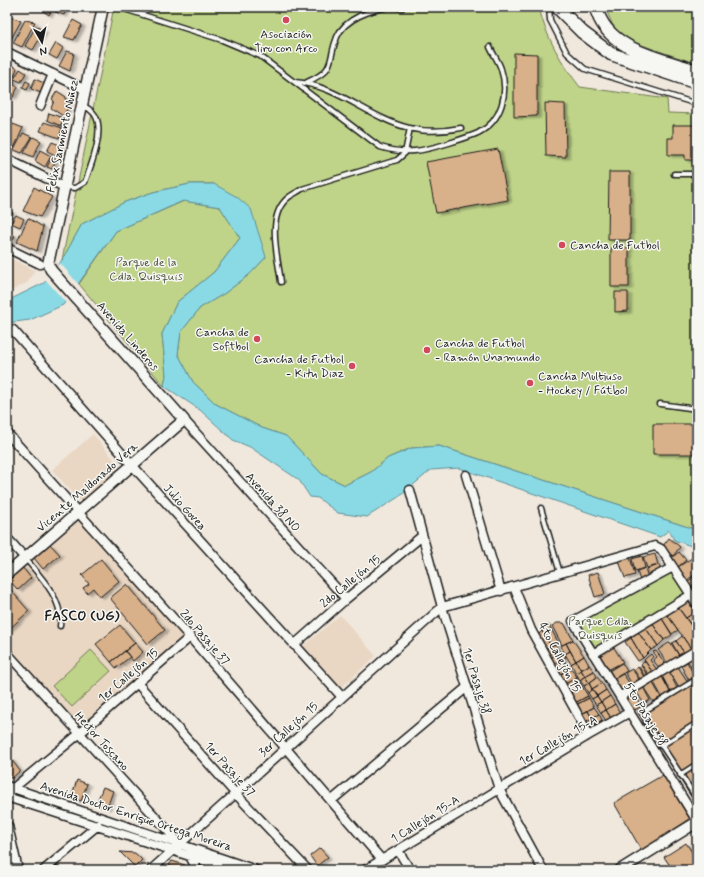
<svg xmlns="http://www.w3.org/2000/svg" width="704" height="877" font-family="Mynerve,sans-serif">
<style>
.built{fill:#e9d7c4}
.green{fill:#bfd489;stroke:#6e7852}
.water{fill:#8adae5;stroke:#5e8e95}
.pier{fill:#f0e8dd}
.building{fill:#d8b089;stroke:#1c1c1c;filter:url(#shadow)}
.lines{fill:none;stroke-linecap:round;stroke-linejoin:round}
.service-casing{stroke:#1c1c1c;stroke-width:7}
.minor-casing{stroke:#1c1c1c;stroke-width:11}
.tertiary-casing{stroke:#1c1c1c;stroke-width:13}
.primary-casing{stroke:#1c1c1c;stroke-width:15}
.service{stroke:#f6f6f2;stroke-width:4}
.minor{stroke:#f6f6f2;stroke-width:8}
.tertiary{stroke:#f6f6f2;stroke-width:10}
.primary{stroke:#f6f6f2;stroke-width:12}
.poi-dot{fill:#d1495b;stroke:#f6f6f2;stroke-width:1.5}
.labels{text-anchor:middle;stroke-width:3;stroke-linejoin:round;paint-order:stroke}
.poi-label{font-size:12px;fill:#1c1c1c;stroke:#f6f6f2;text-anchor:start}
.street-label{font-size:12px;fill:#1c1c1c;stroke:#f6f6f2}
.park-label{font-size:12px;fill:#4d533d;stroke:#f6f6f2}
.quarter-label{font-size:14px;font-weight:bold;fill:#1c1c1c;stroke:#f6f6f2}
</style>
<defs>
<filter id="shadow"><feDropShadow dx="3.5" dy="2" stdDeviation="1" flood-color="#0004"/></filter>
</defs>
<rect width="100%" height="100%" fill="#f0e8dd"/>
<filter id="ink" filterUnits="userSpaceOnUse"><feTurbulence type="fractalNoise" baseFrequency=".025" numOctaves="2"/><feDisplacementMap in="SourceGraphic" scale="8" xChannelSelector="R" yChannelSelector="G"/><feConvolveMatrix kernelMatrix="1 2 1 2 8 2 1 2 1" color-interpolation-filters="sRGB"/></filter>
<g filter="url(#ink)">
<!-- built -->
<path class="built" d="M7 257 35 270 28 282 7 293Z
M93 434 121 468 82 503 52 470Z
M77 513 187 638 75 734 7 655V574Z
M340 615 376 656 341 688 302 647Z"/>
<!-- green -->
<path class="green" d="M114 7H539C545 36 562 64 580 87L667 99 668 113 697 114V530L439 446 411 448 388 458 371 472 345 485 322 474 286 436 262 428 216 404 193 382 178 354 181 332 200 308 225 293 250 274 266 257 214 184H190L153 192 125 202 82 224 62 260Z
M605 7H671V9H697V64L627 40 613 26Z
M184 201 220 207 240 238 214 272 177 302 162 334 166 375 164 386 79 284 116 231Z
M673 567 691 595 593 654 573 621Z
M91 650 111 671 72 707 52 686Z"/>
<!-- water -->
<path class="water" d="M190 184H214L237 197 251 209 266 257 250 274 225 293 200 308 181 332 178 354 193 382 216 404 262 428 286 436 322 474 345 485 371 472 388 458 412 448 439 446 697 530V548L674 540 669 530 660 537 459 468 431 470 400 496 367 517 338 513 318 498 310 497 299 480 250 447 233 440 200 410 164 386 166 375 162 334 177 302 214 272 240 238 220 207 183 201 116 231 63 305 30 320 7 323V301L44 283 62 260 82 224 125 202 153 192Z"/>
<!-- pier -->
<path class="pier" d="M60 263 80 286 67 304 45 279Z"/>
<!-- building -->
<path class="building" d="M45 7H53L49 15 43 11Z
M58 7H67L64 15 55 12Z
M11 17 21 21 11 39 7 38V26Z
M25 20 35 22 22 47 13 43Z
M73 20 82 25 74 40 64 37Z
M36 26 44 31 33 50 25 46Z
M56 43 63 48 57 59 49 55Z
M67 51 74 53 70 71 59 66Z
M514 53 537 54V116L514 117Z
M8 64 17 68 14 77 7 74Z
M20 69 26 73 21 82 14 79Z
M7 77 15 81 14 85 18 87 13 97 7 96Z
M35 79 46 84 41 93 31 89Z
M26 81 30 83 27 90 22 88Z
M57 91 66 97 65 99 69 102 65 107 68 108 63 116 51 108 54 101 52 99Z
M545 103 565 104 566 157 546 156Z
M49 113 63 118 61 126 47 120Z
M44 122 62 128 59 138 40 131Z
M13 124 23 128 14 148 7 146V135Z
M673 125H697V160H685V155H668V138H673Z
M23 133 32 137 22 153 14 150Z
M33 137 41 141 33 157 24 153Z
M52 142 60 145 57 156 47 151Z
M498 149 508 200 436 213 426 162Z
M40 150 51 156 45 167 35 161Z
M52 157 56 159 52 169 47 167Z
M609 172H630V240H608Z
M34 187 52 197 40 217 23 211Z
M7 210 13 213 9 219H7Z
M16 215 24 219 20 227 11 223Z
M28 218 43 227 37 251 17 242Z
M10 233 15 236 11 243 7 241Z
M611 248H629V287H611Z
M615 292H628V311L615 312Z
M653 424H697V454H653Z
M669 538 680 547 673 556 662 547Z
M50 544 60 555 43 569 34 558Z
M679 552 686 560 678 567 671 558Z
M655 554 658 565 647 568 643 557Z
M642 556 645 568 635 571 632 559Z
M695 556 697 559V573L687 580 678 567Z
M630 557 635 575 625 578 619 561Z
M101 559 119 581 100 597 93 588 87 593 83 588 89 584 82 575Z
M659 565 662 573 650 578 647 569Z
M22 567 31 578 18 590 8 579Z
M645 568 648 578 640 581 637 571Z
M598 572 605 594 595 597 588 575Z
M697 575V582L690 587 687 582Z
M127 584 165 630 148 644 110 598Z
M697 584V592L695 593 691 587Z
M9 588 29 611 7 631V589Z
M687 600 695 612 686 618 677 606Z
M677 606 697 634V646L692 650 666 613Z
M695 612 697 622 692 626 686 618Z
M666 613 678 630 672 634 661 617Z
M661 617 672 635 664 640 652 623Z
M697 622V634L692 626Z
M557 623H564L573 640 562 645 552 626Z
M652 623 664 640 658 646 645 627Z
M120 625 135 643 111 662 96 644Z
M549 625 558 642 551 646 541 629Z
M645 627 658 646 651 650 638 632Z
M542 631 551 646 545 649 537 636Z
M638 632 651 650 643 658 631 638Z
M682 636 692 650 685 654 676 641Z
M631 638 643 658 638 661 625 642Z
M573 640 584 656 576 661 566 643Z
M676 641 685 654 680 657 672 643Z
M670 642 680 657 669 665 658 650Z
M135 643 143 652 133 661 125 651Z
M566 643 570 651 565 654 561 646Z
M555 644 560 653 548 659 543 650Z
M613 646 623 662 606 671 596 656Z
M125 651 130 657 116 668 111 662Z
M562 651 566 657 552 665 548 659Z
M570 651 576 661 571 664 565 654Z
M656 651 665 663 659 668 653 660 657 657 653 652Z
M651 654 653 657 650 660 657 670 653 673 644 660Z
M696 655 697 657V676L687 660Z
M584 656 589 665 581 670 576 661Z
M563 659 565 662 554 669 552 665Z
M576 661 581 670 576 673 571 664Z
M645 661 653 673 649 675 641 664Z
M565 662 567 665 555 672 554 669Z
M687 662 695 677 689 680 681 666Z
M622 663 627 671 613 679 609 671Z
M567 665 569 669 558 676 555 672Z
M589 665 594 671 585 676 581 670Z
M641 665 647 675 645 676 639 667Z
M638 667 644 677 640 679 634 670Z
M678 667 688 682 679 688 670 673Z
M571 668 577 677 562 686 557 676Z
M632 669 639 679 632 684 625 673Z
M581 670 585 676 580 680 576 673Z
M668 670 677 688 670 691 661 674Z
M594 671 597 677 589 683 585 676Z
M623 674 632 687 622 693 613 680Z
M661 675 670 692 662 697 652 679Z
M585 676 589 683 584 686 580 680Z
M577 677 582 686 568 695 562 686Z
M597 677 602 683 592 689 589 683Z
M697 678V806L638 713Z
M651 680 661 697 653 702 642 685Z
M589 683 592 689 588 693 584 686Z
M602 683 606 690 597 696 592 689Z
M582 686 588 696 573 704 568 695Z
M643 687 650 700 644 704 636 691Z
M592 689 597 696 592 699 588 693Z
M606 690 610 696 601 702 597 696Z
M633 693 642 706 633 711 625 698Z
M588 696 589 698 574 706 573 704Z
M597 696 601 702 596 705 592 699Z
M610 696 615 704 606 710 601 702Z
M589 698 594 707 579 715 574 706Z
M601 702 606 710 601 713 596 705Z
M615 704 620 713 611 718 606 710Z
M594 707 599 714 592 718 588 711Z
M606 710 611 718 606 721 601 713Z
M588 711 592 718 584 723 579 715Z
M599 714 602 720 596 724 592 718Z
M592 718 596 724 588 729 584 723Z
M602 720 605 723 598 727 596 724Z
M11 759 20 771 12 778 7 777V763Z
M663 775 690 819 642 851 614 803Z
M77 780 87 784 81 801 71 798Z
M103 787 113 791 107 808 96 804Z
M686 843 697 860V870H673L664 857Z
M320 848 328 857 317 866 310 856Z
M120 852 135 853 142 860 135 867Z
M172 861 185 865 180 870H175L169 865Z"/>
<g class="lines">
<defs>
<path id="service" d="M118 7 222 40 260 56 380 147C406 155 423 151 449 143 459 140 469 137 478 133 502 121 509 93 501 69 499 62 493 54 490 47
M392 7 402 8
M549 7 550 20 567 53 585 69 697 104
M295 82C337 85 369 118 409 128 425 132 445 131 461 128
M307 82C337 69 327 62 337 37 345 18 371 10 389 7
M674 174H697
M65 187 75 188 85 182C91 166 105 131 95 115 92 110 87 108 83 105
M281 282C278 257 265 215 289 197 293 194 298 192 302 189L397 160 405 153 410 128
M660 404 697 409
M541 508 560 573
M25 558C40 576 64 600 60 626
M697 679 646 710 644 714 646 722 697 799
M661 746 697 723
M680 775 697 764"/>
<path id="minor" d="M7 52 86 90
M40 106 53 74
M7 159 64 187
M7 248 40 264
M13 330 132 465 342 697
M184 420 346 599
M7 433 190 637 382 860
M466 475 501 591
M410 490 442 607 499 789 543 870
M7 538 25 558
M673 567 573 621 697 821
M514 587 531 630 589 735
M294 645 346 599 422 536
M7 653 179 843
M593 654 691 595
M137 683 235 793 308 870
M621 696 697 650
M7 786 256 870
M11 790 79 734 190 637
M7 797 233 870
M331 801 466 688
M398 850 410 870
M189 854 197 870
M44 870 98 825
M151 870 442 607 655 546 661 549 697 604
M365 870 589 735 630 712"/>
<path id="tertiary" d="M7 574 184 420 51 270 48 264 103 7
M7 826 17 870
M620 870 697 822"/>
<path id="primary" d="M557 7 582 32 611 54 697 83
M596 7C605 50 661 59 697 71"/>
</defs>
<!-- service casing -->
<use href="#service" class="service-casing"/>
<!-- minor casing -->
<use href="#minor" class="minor-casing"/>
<!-- tertiary casing -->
<use href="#tertiary" class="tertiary-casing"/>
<!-- primary casing -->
<use href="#primary" class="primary-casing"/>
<!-- service -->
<use href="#service" class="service"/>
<!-- minor -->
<use href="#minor" class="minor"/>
<!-- tertiary -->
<use href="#tertiary" class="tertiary"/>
<!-- primary -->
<use href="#primary" class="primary"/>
</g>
</g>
<!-- markers -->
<g class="poi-dot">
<circle cx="286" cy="20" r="4"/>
<circle cx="562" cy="245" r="4"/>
<circle cx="257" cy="339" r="4"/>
<circle cx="427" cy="350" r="4"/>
<circle cx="352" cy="366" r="4"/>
<circle cx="530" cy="383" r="4"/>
</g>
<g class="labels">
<!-- poi labels -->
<g class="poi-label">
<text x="286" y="38" text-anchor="middle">Asociación<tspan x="286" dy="14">Tiro con Arco</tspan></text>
<text x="570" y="249">Cancha de Futbol</text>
<text x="249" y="336" text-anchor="end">Cancha de<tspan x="249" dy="14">Softbol</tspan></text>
<text x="435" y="347">Cancha de Futbol<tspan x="435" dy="14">- Ramón Unamundo</tspan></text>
<text x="344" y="363" text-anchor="end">Cancha de Futbol<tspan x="344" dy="14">- Kitu Diaz</tspan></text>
<text x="538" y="380">Cancha Multiuso<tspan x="538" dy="14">- Hockey / Fútbol</tspan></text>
</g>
<!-- street labels -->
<g class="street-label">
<text transform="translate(62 136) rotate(-78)" y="4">Felix Sarmiento Nuñez</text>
<text transform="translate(128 336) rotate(49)" y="4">Avenida Linderos</text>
<text transform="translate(87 487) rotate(-41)" y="4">Vicente Maldonado Vera</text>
<text transform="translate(273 502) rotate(48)" y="4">Avenida 38 NO</text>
<text transform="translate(185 507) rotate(48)" y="4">Julio Govea</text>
<text transform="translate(350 581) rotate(-40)" y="4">2do Callejón 15</text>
<text transform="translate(205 637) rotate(49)" y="4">2do Pasaje 37</text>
<text transform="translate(560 657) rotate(62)" y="4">4to Callejón 15</text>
<text transform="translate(128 675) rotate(-41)" y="4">1er Callejón 15</text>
<text transform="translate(477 681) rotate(73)" y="4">1er Pasaje 38</text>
<text transform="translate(646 714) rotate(59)" y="4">5to Pasaje 38</text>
<text transform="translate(288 729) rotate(-42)" y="4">3er Callejón 15</text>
<text transform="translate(558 740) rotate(-30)" y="4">1er Callejón 15-A</text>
<text transform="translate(102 741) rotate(48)" y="4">Hector Toscano</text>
<text transform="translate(230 769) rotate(48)" y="4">1er Pasaje 37</text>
<text transform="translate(136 816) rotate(18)" y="4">Avenida Doctor Enrique Ortega Moreira</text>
<text transform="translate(425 819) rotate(-32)" y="4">1 Callejón 15-A</text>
</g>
<!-- park labels -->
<g class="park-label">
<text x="146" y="266">Parque de la<tspan x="146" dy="14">Cdla. Quisquis</tspan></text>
<text x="600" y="625">Parque Cdla.<tspan x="600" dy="14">Quisquis</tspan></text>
</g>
<!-- quarter labels -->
<g class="quarter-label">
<text x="82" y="620">FASCO (UG)</text>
</g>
</g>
<!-- margin -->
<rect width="704" height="877" fill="none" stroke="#f6f6f2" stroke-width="24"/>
<rect x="12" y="12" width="680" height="853" fill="none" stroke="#1c1c1c" stroke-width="1.5" filter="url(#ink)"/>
<!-- north arrow -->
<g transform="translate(42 42) rotate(171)" stroke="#f6f6f2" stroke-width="3" paint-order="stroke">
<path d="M0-3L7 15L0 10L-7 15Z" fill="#1c1c1c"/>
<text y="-6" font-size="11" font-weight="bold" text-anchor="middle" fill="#1c1c1c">N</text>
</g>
</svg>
